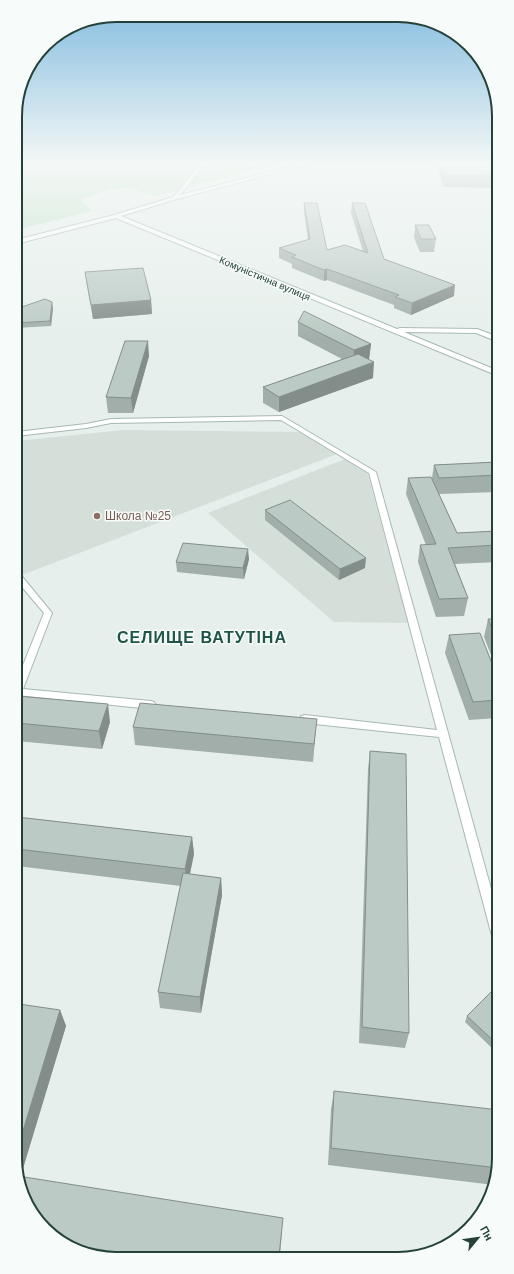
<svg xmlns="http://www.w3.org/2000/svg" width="514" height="1274" font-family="Arial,sans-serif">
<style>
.built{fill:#d4dfda}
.green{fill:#bfe0c8}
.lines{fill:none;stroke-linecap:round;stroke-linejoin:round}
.service-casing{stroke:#a8b8b2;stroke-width:2}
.tertiary-casing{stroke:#a8b8b2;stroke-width:2}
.service{fill:#fff;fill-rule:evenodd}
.tertiary{fill:#fff;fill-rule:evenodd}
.wall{fill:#a1aea9}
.shaded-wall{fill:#838d89}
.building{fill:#bbcac4;stroke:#838d89}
.education-dot{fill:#8d6e63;stroke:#f7fbf9;stroke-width:1.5}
.labels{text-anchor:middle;stroke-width:3;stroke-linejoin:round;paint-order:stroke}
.far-street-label{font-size:10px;fill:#24423a;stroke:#f7fbf9}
.education-label{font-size:12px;fill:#785e54;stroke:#f7fbf9;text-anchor:start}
.district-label{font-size:16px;font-weight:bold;letter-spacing:1px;fill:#1f5548;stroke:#f7fbf9}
.rim{fill:none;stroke:#24423a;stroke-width:2}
</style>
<rect width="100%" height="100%" fill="#e6efeb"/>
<!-- built -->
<path class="built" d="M124 430 303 432 337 454 17 577 16 441Z
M345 459 367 472 408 623 334 622 208 513Z"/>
<!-- green -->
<path class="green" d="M15 162H284L154 196 130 188 111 189 82 199 85 205 92 211 16 230Z"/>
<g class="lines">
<defs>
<path id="service" d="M282 416 376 472 498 914V942L494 940 492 936 439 737 305 723 301 722 300 719 301 716 305 715 437 730 369 473 281 420 111 423 86 428 16 436V432L86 424 111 419Z
M17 573 20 574 52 613 23 689 151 701 154 702 156 705 154 708 151 709 17 695V680L44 613 17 581Z"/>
<path id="tertiary" d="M203 162H207L180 195 309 162H316L177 199 121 216 397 329 400 328 477 329 496 336V341L476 333 404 332 496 370V375L116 218 16 244V240L114 215 173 197Z"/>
</defs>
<!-- service casing -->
<use href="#service" class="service-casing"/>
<!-- tertiary casing -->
<use href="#tertiary" class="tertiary-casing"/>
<!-- service -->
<use href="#service" class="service"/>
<!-- tertiary -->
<use href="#tertiary" class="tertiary"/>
</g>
<!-- wall -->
<path class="wall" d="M435 162H496V188L444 187Z
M304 203 327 250 363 251 351 213 352 203 384 259 454 296 411 315 394 308V305L327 280 324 281 292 268V264L279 258V248L308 240 304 213Z
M415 225 436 239 434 252H420L414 238Z
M85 272 151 300 152 314 93 319 87 286Z
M53 308 51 326 16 328V309Z
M298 322 371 344 369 359H368L373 378 279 412 263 403V387L342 359 298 336Z
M149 356 133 413H108L106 397Z
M497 462V492L439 494 457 533 497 531V562L455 564 468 598 464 616 436 617 418 562 420 545H426L406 494 408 478H432L434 465Z
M265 510 365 568 339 580 265 520Z
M249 559 244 579 177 572 176 562Z
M488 619H497V654L491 655 484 637Z
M449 635 497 676V718L469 720 445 653Z
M17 696 110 722 102 749 17 741Z
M133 727 315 737 313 762 135 745Z
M370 751 409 1033 405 1048 359 1043 368 769Z
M17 817 192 837 194 854 190 874 221 878 222 895 201 1013 160 1008 158 992 181 886 17 866Z
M498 985V1054L465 1022 467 1016Z
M18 1009 60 1010 66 1026 21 1175H18Z
M334 1091 499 1164 494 1185 328 1165 331 1109Z
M45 1230 282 1231 280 1256 97 1257Z"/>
<!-- shaded-wall -->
<path class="shaded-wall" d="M327 269V280L324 281V270Z
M455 285 454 296 411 315 412 303Z
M151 300 152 314 93 319 91 305Z
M52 302 53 308 51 326 50 321Z
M148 341 149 356 133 413 131 398Z
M371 344 369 359 353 365 354 350Z
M374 362 373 378 279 412V397Z
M248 549 249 559 244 579 243 568Z
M366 558 365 568 339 580 340 569Z
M108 704 110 722 102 749 99 731Z
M317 719 315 737 313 762 314 744Z
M192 837 194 854 187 887 185 869Z
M221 878 222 895 201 1013 200 997Z
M60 1010 66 1026 21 1175 18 1170V1147Z"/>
<!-- building -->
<path class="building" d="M440 162H496V176L445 175Z
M304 203H317L327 250 345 245 368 253 352 203H365L384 259 455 285 412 303 395 297 399 295 327 269 324 270 292 257 296 255 279 248 310 239Z
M415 225H429L436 239H421Z
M143 268 151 300 91 305 85 272Z
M45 299 52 302 50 321 16 323V309Z
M304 311 371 344 354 350 298 322Z
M125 341H148L131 398 106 397Z
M358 354 374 362 279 397 263 387Z
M497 462V475L439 478 434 465Z
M431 477 457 533 497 531V545L448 548 468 598 439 599 420 545 436 544 408 478Z
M290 500 366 558 340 569 265 510Z
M183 543 248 549 243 568 176 562Z
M488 619H497V637H496Z
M480 633 497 676V700L473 702 449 635Z
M17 696 108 704 99 731 17 723Z
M140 703 317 719 314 744 133 727Z
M370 751 406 754 409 1033 362 1027Z
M17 817 192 837 185 869 17 849Z
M183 873 221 878 200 997 158 992Z
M498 985V1045L467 1016Z
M19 1004 60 1010 18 1147V1009Z
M334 1091 499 1110V1164L498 1168 331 1148Z
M18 1176 283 1218 279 1256 144 1257 74 1245 45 1230 18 1184Z"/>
<!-- sky -->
<linearGradient id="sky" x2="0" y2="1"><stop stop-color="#84bce0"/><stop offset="0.48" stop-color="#f4f8f6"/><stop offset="1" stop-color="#f4f8f6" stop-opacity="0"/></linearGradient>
<rect width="514" height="340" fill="url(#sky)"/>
<!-- markers -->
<circle class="education-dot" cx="97" cy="516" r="4"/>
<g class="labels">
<!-- far-street labels -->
<g class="far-street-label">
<text transform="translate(265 278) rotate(23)" y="4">Комуністична вулиця</text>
</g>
<!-- education labels -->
<g class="education-label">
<text x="105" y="520">Школа №25</text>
</g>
<!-- district labels -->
<g class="district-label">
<text x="202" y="643">СЕЛИЩЕ ВАТУТІНА</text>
</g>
</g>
<!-- crop -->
<path d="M0 0H514V1274H0ZM116 22H398A94 94 0 0 1 492 116V1158A94 94 0 0 1 398 1252H116A94 94 0 0 1 22 1158V116A94 94 0 0 1 116 22Z" fill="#f7fbf9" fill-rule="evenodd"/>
<path class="rim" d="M116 22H398A94 94 0 0 1 492 116V1158A94 94 0 0 1 398 1252H116A94 94 0 0 1 22 1158V116A94 94 0 0 1 116 22Z"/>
<!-- north arrow -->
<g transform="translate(478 1238) rotate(61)" stroke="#f7fbf9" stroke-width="3" paint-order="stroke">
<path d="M0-3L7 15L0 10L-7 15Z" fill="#24423a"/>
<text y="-6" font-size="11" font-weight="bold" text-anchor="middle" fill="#24423a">Пн</text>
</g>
</svg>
